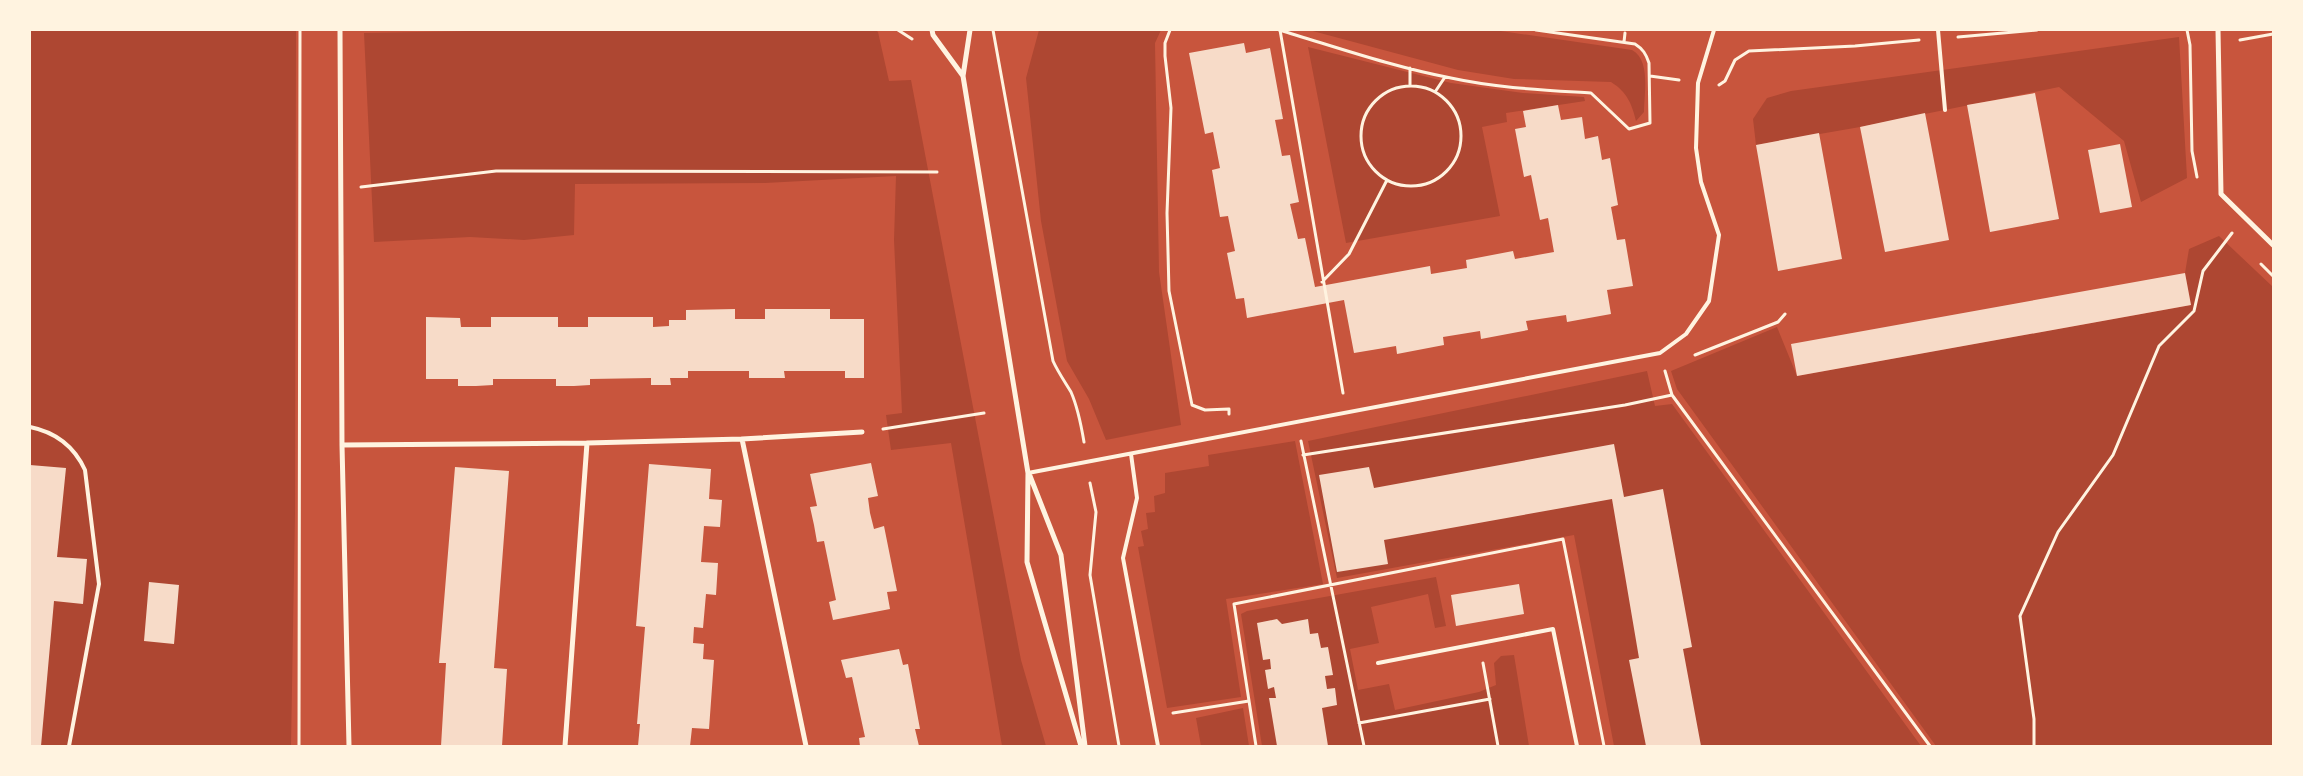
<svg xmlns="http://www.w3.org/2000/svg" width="2303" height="776" font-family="'Work Sans',sans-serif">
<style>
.green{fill:#ae4732}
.building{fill:#f7dbc8}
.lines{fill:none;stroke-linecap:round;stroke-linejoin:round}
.path{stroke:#fff3e0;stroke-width:3}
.service{stroke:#fff3e0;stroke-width:4}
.minor{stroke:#fff3e0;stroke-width:5}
</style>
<rect width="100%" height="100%" fill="#c8553d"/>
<!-- green -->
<path class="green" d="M30 30H296L295 513 291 746H30Z
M517 30H876L878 32 889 81 911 80 1021 660 1046 746H1002L951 443 891 450 886 415 902 413 894 240 896 176 765 183 575 184 574 235 524 240 470 237 374 242 364 33Z
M1039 30H1161L1155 43 1159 272 1181 425 1106 440 1089 399 1067 361 1041 221 1026 78Z
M1309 30H1494L1632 50C1651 60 1644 94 1644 112L1636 121C1632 104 1627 92 1611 82L1514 79 1458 70Z
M2179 37 2187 178 2141 202 2124 141 2059 87 1860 127 1756 145 1753 119 1767 98 1791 91Z
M1308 47 1451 83 1523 93 1584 97 1585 101 1506 113 1507 122 1482 127 1500 216 1346 243Z
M2219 236 2273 287V746H1936L1677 389 1671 371 1777 327 1797 376 2191 305 2185 273 2189 249Z
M1647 371 1655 406 1672 404 1921 746H1614L1574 535 1337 578 1308 441Z
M1295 441 1323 584 1226 599 1241 697 1167 708 1138 547 1144 546 1141 531 1148 529 1146 513 1155 512 1154 496 1165 493V473L1209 466 1208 455Z
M1436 577 1446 626 1435 628 1428 594 1371 607 1379 643 1350 649 1358 690 1389 684 1395 710 1479 692 1496 685 1494 663 1501 656 1514 655 1529 746H1262L1241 614 1247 611Z
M1243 708 1249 746H1201L1196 718Z"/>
<!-- building -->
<path class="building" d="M1244 43 1246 53 1270 48 1283 119 1275 120 1282 156 1290 155 1299 202 1290 204 1298 239 1305 238 1315 287 1430 266 1431 274 1467 268 1466 260 1513 251 1515 259 1554 252 1548 218 1540 220 1531 175 1524 177 1515 129 1526 127 1523 111 1558 105 1561 120 1582 117 1585 139 1598 136 1602 160 1610 158 1618 205 1611 207 1617 240 1625 239 1633 286 1607 290 1611 314 1567 322 1566 315 1526 321 1528 330 1481 339 1480 331 1443 337 1444 345 1397 354 1396 346 1354 353 1344 300 1247 318 1244 298 1236 299 1227 253 1235 251 1228 216 1220 217 1212 170 1220 168 1213 132 1205 134 1189 53Z
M2035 93 2059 219 1990 232 1967 105Z
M1925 113 1949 240 1885 252 1860 127Z
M1819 133 1842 259 1778 271 1756 145Z
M2120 144 2132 207 2100 213 2088 150Z
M2185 273 2191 305 1797 376 1791 344Z
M735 309V319H765V309H830V319H864V378H845V371H784L785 378H749V371H688V378H670L671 385H651V378L590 379V385L574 386H556V379H493V385L476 386H458V379H426V317L460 318 461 327H491V317H558V327H588V317H653V327L669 326V320H686V310Z
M1614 444 1624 497 1663 489 1692 647 1683 649 1701 746H1646L1629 660 1639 658 1612 499 1384 540 1388 564 1337 572 1319 475 1369 467 1374 488Z
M871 463 878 496 868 498 870 513 874 529 884 526 897 591 887 592 890 609 833 620 829 602 836 600 824 541 817 542 814 525 810 507 817 506 810 474Z
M649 464 711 469 709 499 722 500 720 527 704 526 701 562 718 563 716 595 706 594 703 628 694 627 693 643 704 644 703 659 714 660 709 729 692 728 690 746H638L640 724H637L645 627 636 626Z
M30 465 66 468 57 557 87 559 83 604 54 601 41 746H30Z
M455 467 509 471 494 668 507 669 502 746H441L446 663H439Z
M149 582 179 585 174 644 144 641Z
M1519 584 1524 614 1456 626 1451 595Z
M1277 619 1282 624 1308 619 1310 634 1318 633 1321 648 1328 647 1333 675 1325 676 1327 689 1335 688 1337 705 1322 708 1328 746H1277L1269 698H1276L1274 687 1268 689 1265 670 1271 669 1270 659 1263 660 1257 623Z
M899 649 903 665 908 664 920 729H915L919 746H860L859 738 865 737 852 677 846 678 841 660Z"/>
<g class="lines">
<!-- path -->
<path class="path" d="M898 30 912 39
M993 30 1053 361C1058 372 1065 382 1071 392 1078 408 1081 424 1084 442
M1170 30 1165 43V56L1171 108 1167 213 1169 291 1192 405 1205 410 1229 409V414
M1279 30C1336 47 1393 67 1451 78 1497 88 1544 90 1591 93L1629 129 1650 123 1649 63C1646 54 1643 49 1635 44L1536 30
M1280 30 1343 393
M2187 30 2190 45 2192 151 2197 177
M1958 37 2037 30
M2240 40 2273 34
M1624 42 1625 33
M1410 68V85
M1650 76 1679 80
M1719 85 1725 81 1735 60 1749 51 1855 46 1919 40
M1361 136a50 50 0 1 1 100 0a50 50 0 1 1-100 0Z
M1435 92 1445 77
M361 187 496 171 937 172
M2261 264 2273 276
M1322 282 1349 254 1387 180
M1695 355 1778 322 1785 314
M1665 371 1672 395 1930 746
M883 429 984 413
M1301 441 1364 746
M1303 455 1625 405 1672 395
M1090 483 1096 512 1090 575 1119 746
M1483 663 1498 746
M1173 713 1249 701
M1359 723 1490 699
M299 746 300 30
M1256 746 1234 604 1563 539 1604 746
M2034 746V719L2020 616 2058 532 2113 455 2159 346 2194 311 2203 271 2232 233"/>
<!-- service -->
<path class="service" d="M1938 30 1945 110
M30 427C55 432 74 446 85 470L99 584 69 746
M1131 454 1137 498 1123 558 1158 746
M1028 473 1660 353 1686 334 1709 301 1719 235 1701 182 1696 148 1698 83 1714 30
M1378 663 1553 629 1577 746"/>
<!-- minor -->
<path class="minor" d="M340 30 342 445 349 746
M932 30 933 35 963 76
M970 30 963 76 1028 473 1027 562 1081 746
M2218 30 2221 194 2273 245
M742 439 806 746
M342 445 587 443 742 439 862 432
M1030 476 1061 555 1085 746
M565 746 587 443"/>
</g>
<!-- border -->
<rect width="2303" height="776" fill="none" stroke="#fff3e0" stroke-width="62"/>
</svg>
